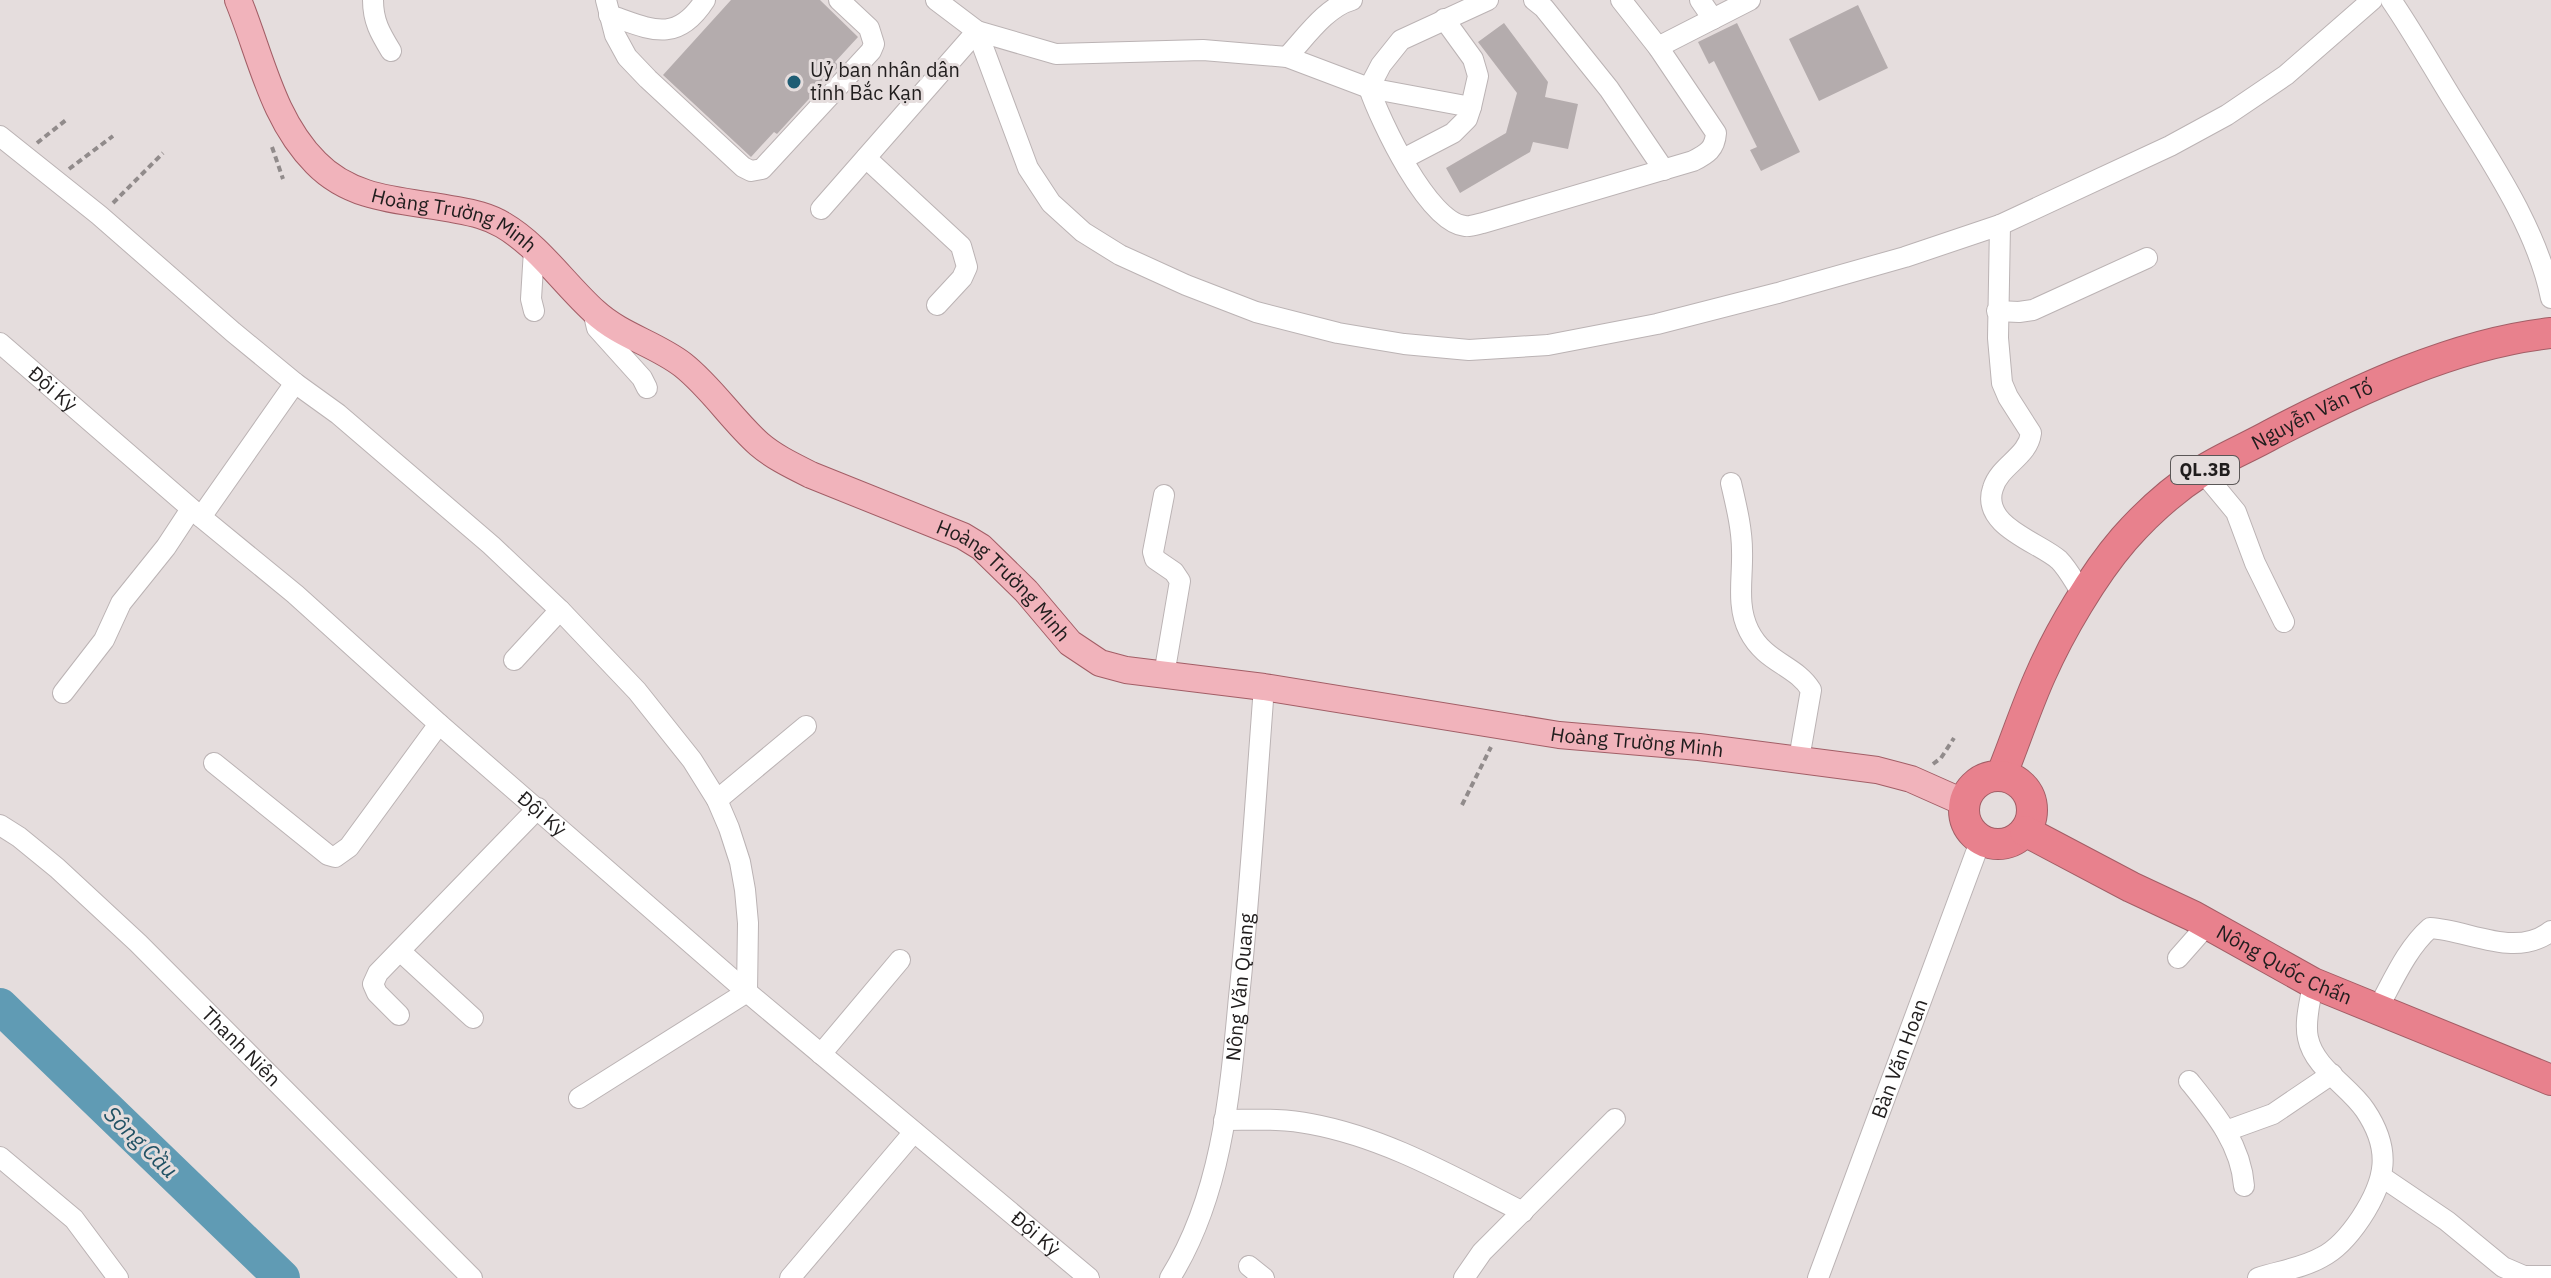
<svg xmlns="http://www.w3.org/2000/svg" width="2551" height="1278" font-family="'IBM Plex Sans',sans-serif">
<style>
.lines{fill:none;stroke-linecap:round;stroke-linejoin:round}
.river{stroke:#609bb4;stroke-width:36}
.building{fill:#b4acad}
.minor-casing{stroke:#bbb3b4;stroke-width:22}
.major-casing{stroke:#a25e66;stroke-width:28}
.highway-casing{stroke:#a25e66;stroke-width:32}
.path{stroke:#918b8b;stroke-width:4;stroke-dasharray:6 4;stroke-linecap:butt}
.minor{stroke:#fff;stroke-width:20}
.major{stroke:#f1b3bb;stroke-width:26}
.highway{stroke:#e8818d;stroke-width:30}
.poi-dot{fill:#1f5d74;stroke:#e5dddd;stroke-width:3}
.labels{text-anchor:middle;stroke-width:6;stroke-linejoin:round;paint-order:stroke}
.shield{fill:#e5dddd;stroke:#5b5757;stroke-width:2}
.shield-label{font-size:18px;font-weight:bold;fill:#201d1d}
.poi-label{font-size:20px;fill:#201d1d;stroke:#e5dddd;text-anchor:start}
.street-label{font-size:20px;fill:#201d1d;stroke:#e5dddd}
.water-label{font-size:22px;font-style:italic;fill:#205164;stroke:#e5dddd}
</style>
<rect width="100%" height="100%" fill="#e5dddd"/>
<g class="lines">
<!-- river -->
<path class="river" d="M0 1006 282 1278"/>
</g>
<!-- building -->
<path class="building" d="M731 0H820L858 37 835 62 839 66 777 134 774 132 751 157 663 75Z
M1858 5 1888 68 1819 101 1789 39Z
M1504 23 1548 82 1545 97 1578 104 1568 149 1533 142 1530 152 1460 193 1446 168 1506 133 1517 93 1478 42Z
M1737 23 1800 152 1761 171 1750 150 1757 147 1714 61 1709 64 1698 42Z"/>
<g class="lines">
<defs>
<g id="minor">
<path d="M373 0C373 21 380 33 391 51"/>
<path d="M606 0 615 35 627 57 648 79 743 167 751 171 762 169 871 51 874 44 869 28 839 0"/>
<path d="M936 0 977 31 1028 168 1051 203 1083 232 1120 255 1186 285 1256 312 1338 333 1404 344 1469 350 1548 345 1657 324 1778 293 1905 257 2000 225 2170 146 2227 115 2286 75 2372 0"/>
<path d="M1488 0 1401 40 1381 65 1369 88C1380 120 1428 223 1465 226 1470 227 1478 224 1483 223L1693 161C1707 154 1715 149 1716 133L1658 47 1621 0"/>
<path d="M1534 0 1544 8 1609 89 1664 170"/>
<path d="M1700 0 1713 19"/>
<path d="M2391 0C2413 32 2432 66 2453 100 2490 160 2537 228 2551 298"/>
<path d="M609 15C650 29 676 45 705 0"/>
<path d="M1658 47 1750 0"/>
<path d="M1287 57C1305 38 1326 7 1352 0"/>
<path d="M0 136 99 215 233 332 295 383 338 414 491 545 560 610 637 691 692 760 717 800 729 828 740 862 745 890 748 923 747 992 579 1098"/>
<path d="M866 158 961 246 967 267 962 278 937 305"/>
<path d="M1403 159 1453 133 1467 119 1471 107 1478 76 1473 59 1444 19"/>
<path d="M821 209 977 31 1056 54 1203 50 1287 57 1369 88 1471 107"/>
<path d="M2000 225 1998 338 2002 383 2008 397 2031 433C2028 457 2000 465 1993 488 1980 526 2039 542 2059 560 2069 570 2076 585 2084 596"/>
<path d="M534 311 531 299 534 250"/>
<path d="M593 311 597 328 642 378 647 388"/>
<path d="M1997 311 2019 312 2033 310 2147 258"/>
<path id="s1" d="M0 343 201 517 295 594 439 724 747 992 1089 1278"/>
<path d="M2202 471 2236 512 2255 563 2284 622"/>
<path d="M1731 483C1736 505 1742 528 1742 551 1743 577 1736 606 1749 631 1765 663 1796 665 1811 690L1799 759"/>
<path d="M1164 495 1153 552 1155 559 1174 572 1180 581 1164 675"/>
<path d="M201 517 295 383"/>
<path d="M514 660 560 610"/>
<path d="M63 693 104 640 121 603 166 547 191 509"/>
<path d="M214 763 328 855 335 857 349 847 439 724"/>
<path d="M717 800 806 726"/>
<path id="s2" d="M0 825 19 837 57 868 138 943 472 1278"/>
<path d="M400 951 473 1018"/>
<path d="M2178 958 2208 924"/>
<path d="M2378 1008C2393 981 2407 948 2430 928 2469 930 2515 959 2551 931"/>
<path d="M399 1015 377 993 373 984 378 973 538 808"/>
<path d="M821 1054 900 960"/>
<path d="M2189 1081C2214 1112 2241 1144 2244 1186"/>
<path d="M1224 1120C1253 1120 1282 1118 1311 1124 1387 1138 1455 1178 1523 1212"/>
<path d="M2226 1131 2273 1114 2332 1074"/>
<path d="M0 1157 74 1219 118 1278"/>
<path d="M2382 1177 2447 1221 2503 1267 2524 1276H2551"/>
<path d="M1249 1266 1264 1278"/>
<path d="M790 1278 914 1132"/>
<path id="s3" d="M1170 1278C1222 1195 1230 1093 1239 997 1250 894 1256 791 1264 687"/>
<path d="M1464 1278 1482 1252 1615 1119"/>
<path id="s4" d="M1818 1278 1981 839"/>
<path d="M2258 1278C2279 1271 2303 1268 2322 1257 2338 1249 2351 1233 2361 1218 2386 1180 2392 1150 2365 1110 2349 1086 2314 1068 2308 1038 2304 1021 2311 999 2313 983"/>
</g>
<g id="major">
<path id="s5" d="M238 0C261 56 272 119 316 163 354 202 407 200 457 210 473 213 488 216 503 225 539 246 564 284 595 312 621 336 656 344 683 365 712 388 732 420 759 444 774 457 793 466 811 475L963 536 981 547 1026 591 1070 643 1100 663 1126 670 1264 687 1559 735 1699 747 1877 770 1911 779 1965 803"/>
</g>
<g id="highway">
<path id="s6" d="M2001 776C2015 742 2026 707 2041 674 2060 631 2093 575 2124 539 2146 514 2174 489 2202 471 2224 457 2249 447 2272 434 2357 390 2456 343 2551 333"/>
<circle cx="1998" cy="810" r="34"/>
<path id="s7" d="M2025 831 2131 887 2193 916 2313 983 2551 1080"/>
</g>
</defs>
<!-- minor casing -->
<use href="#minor" class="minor-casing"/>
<!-- major casing -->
<use href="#major" class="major-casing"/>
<!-- highway casing -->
<use href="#highway" class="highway-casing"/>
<!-- path -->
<path class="path" d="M37 143 66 120
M272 147 283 179
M69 169 113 136
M113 203 163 153
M1933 764 1941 758 1954 738
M1462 805 1491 747"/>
<!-- minor -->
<use href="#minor" class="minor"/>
<!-- major -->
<use href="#major" class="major"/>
<!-- highway -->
<use href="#highway" class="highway"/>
</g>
<!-- markers -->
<circle class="poi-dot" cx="794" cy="82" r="8"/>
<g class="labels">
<!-- shield labels -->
<rect class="shield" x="2171" y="456" width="68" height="28" rx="6"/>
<g class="shield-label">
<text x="2205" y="476">QL.3B</text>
</g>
<!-- poi labels -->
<g class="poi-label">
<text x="810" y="77">Uỷ ban nhân dân<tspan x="810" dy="23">tỉnh Bắc Kạn</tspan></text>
</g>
<!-- street labels -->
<g class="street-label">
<text dy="7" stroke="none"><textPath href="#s5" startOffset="334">Hoàng Trường Minh</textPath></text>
<text dy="7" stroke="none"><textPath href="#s1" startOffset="70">Đội Kỳ</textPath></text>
<text dy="7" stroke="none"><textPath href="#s6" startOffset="496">Nguyễn Văn Tố</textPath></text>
<text dy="7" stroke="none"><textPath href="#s5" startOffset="1006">Hoàng Trường Minh</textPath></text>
<text dy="7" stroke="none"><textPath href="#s5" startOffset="1678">Hoàng Trường Minh</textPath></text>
<text dy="7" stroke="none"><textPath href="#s1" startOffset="718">Đội Kỳ</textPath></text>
<text dy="7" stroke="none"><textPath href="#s7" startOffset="292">Nông Quốc Chấn</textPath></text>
<text dy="7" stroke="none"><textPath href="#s3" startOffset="302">Nông Văn Quang</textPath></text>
<text dy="7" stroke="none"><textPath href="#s2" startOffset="328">Thanh Niên</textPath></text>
<text dy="7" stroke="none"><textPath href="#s4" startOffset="234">Bàn Văn Hoan</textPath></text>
<text dy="7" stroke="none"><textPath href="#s1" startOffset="1366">Đội Kỳ</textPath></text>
</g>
<!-- water labels -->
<g class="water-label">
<text transform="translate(141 1142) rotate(44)" y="8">Sông Cầu</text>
</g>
</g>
</svg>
